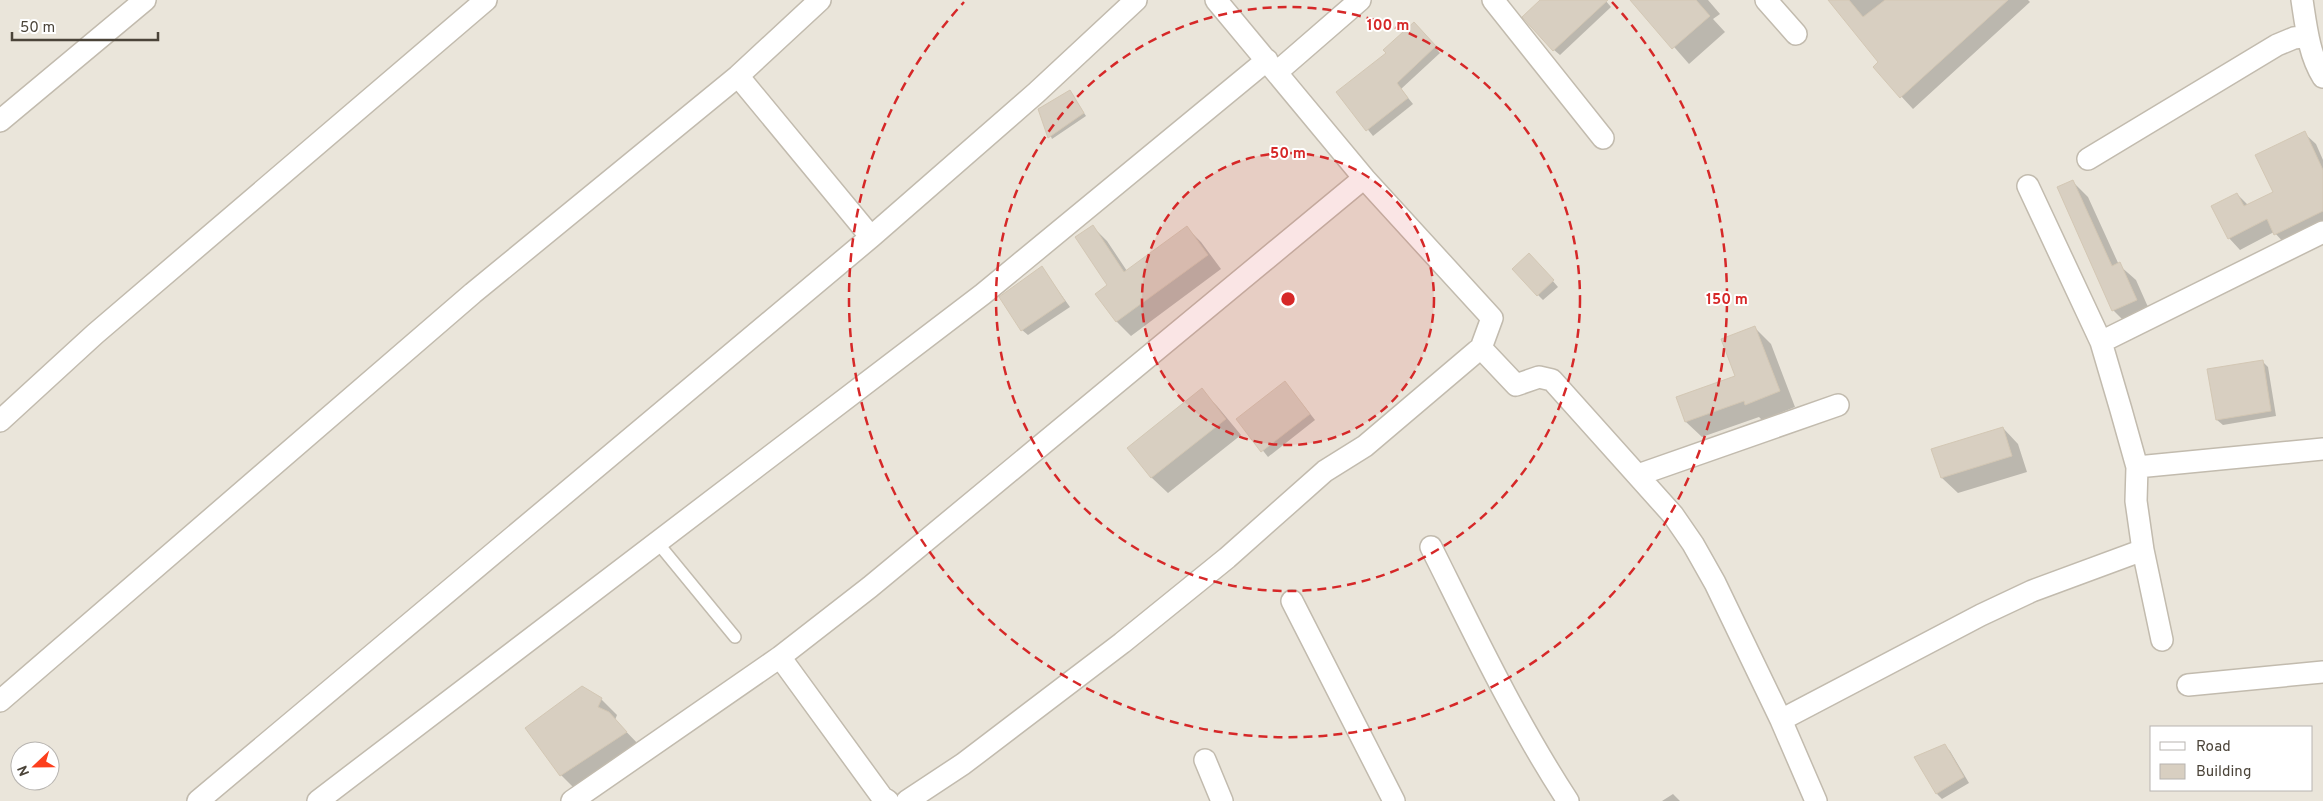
<svg xmlns="http://www.w3.org/2000/svg" width="2323" height="801" font-family="Overpass,sans-serif">
<style>
.residential{fill:#eae5da;fill-rule:evenodd}
.shadow{fill:#0003}
.building{fill:#d8cfc1;stroke:#d3c7b4}
.lines{fill:none;stroke-linecap:round;stroke-linejoin:round}
.lane-casing{stroke:#c2bbae;stroke-width:14}
.street-casing{stroke:#c2bbae;stroke-width:24}
.lane{stroke:#fff;stroke-width:11}
.street{stroke:#fff;stroke-width:21}
.ring{fill:none;stroke:#d62828;stroke-width:2.5;stroke-dasharray:9 6}
.centre{fill:#d62828;stroke:#fff;stroke-width:2.5}
.ring-label{font-size:15px;text-anchor:middle;font-weight:bold;fill:#d62828;stroke:#fff;stroke-width:4;stroke-linejoin:round;paint-order:stroke}
</style>
<rect width="100%" height="100%" fill="#f6f3ec"/>
<!-- residential -->
<path class="residential" d="M0 0H2323V801H0ZM2152 727H2312V790H2152ZM20 751H50V781H20Z"/>
<!-- shadow -->
<path class="shadow" d="M1542 0H1605L1611 7 1560 55 1554 50Z
M1633 0H1708L1720 14 1713 19 1725 32 1689 64Z
M1833 0H2028L2030 2 1913 109 1874 67 1880 63Z
M1419 29 1440 53 1401 89 1413 104 1373 136 1338 92Z
M1072 94 1086 116 1052 139 1040 110Z
M2304 133 2316 144 2323 160V228L2286 245 2274 232 2240 250 2229 238 2237 194 2248 205 2274 192Z
M2073 182 2088 197 2119 265 2136 280 2152 316 2129 326 2113 310 2058 188Z
M1093 227 1107 241 1127 271 1187 228 1201 242 1221 269 1131 336 1117 322 1096 294 1109 285Z
M1535 260 1558 287 1543 300 1538 295Z
M1042 268 1070 307 1028 335 1022 330Z
M1755 328 1771 344 1795 407 1762 420 1759 417 1702 437 1686 422 1677 397 1736 377Z
M2262 361 2268 367 2276 416 2223 425 2217 420Z
M1290 388 1315 420 1268 457 1238 419Z
M1201 390 1217 406 1241 435 1168 493 1152 478 1129 448Z
M2003 428 2018 444 2027 472 1958 493 1942 478Z
M601 699 617 715 615 720 642 748 577 791 561 775 527 728Z
M1944 745 1950 751 1969 783 1942 799 1937 794Z
M1673 794 1680 801H1662Z"/>
<!-- building -->
<path class="building" d="M1540 0H1608L1553 51 1522 17Z
M1630 0H1696L1710 16 1672 49Z
M1828 0H1849L1863 17 1885 0H2008L1900 98 1873 67 1878 62Z
M1414 22 1436 46 1397 83 1408 98 1366 131 1336 92 1386 53 1383 50Z
M1070 90 1084 113 1048 138 1038 109Z
M2305 131 2323 170V211L2274 235 2267 219 2228 239 2211 206 2237 193 2244 206 2273 192 2255 155Z
M2073 180 2112 266 2120 262 2137 300 2112 311 2057 187Z
M1093 225 1124 272 1187 226 1208 255 1116 322 1095 294 1107 285 1075 237Z
M1529 253 1554 280 1537 296 1512 269Z
M1042 266 1065 301 1021 331 999 297Z
M1755 326 1780 391 1745 405 1744 401 1685 422 1676 397 1735 376 1721 339Z
M2263 360 2271 411 2216 420 2207 369Z
M1285 381 1310 414 1261 452 1236 419Z
M1202 388 1226 419 1151 478 1127 448Z
M2003 427 2012 456 1941 478 1931 449Z
M582 686 602 698 598 707 609 712 627 732 560 776 525 728Z
M1945 744 1964 777 1936 794 1914 757Z"/>
<g class="lines">
<defs>
<path id="lane" d="M657 542 735 637"/>
<path id="street" d="M1493 0 1603 138
M1766 0 1796 34
M2302 0C2306 26 2309 55 2323 77
M1277 72 1360 0
M738 76 871 237
M0 121 145 0
M2088 159 2277 45 2294 38 2308 36
M2028 186 2101 342 2121 410 2137 467 2136 501 2143 550 2162 640
M2101 342 2323 232
M1481 348 1516 385 1539 377 1552 380 1673 515 1693 544 1715 583 1781 720 1816 801
M0 421 95 334 486 0
M2137 467 2323 449
M1638 475 1838 405
M1431 547C1474 633 1515 720 1568 801
M1292 601 1394 801
M780 657 882 797 888 801
M2188 685 2323 672
M0 701 473 293 738 76 820 0
M1781 720 1981 615 2032 591 2143 550
M1205 760 1222 801
M198 801 871 237 1036 93 1136 0
M318 801 983 294 1267 60
M572 801 780 657 870 587 1364 178
M907 801 963 764 1122 643 1227 558 1325 471 1365 446 1477 351 1481 348 1492 318 1364 178 1216 0"/>
</defs>
<!-- lane casing -->
<use href="#lane" class="lane-casing"/>
<!-- street casing -->
<use href="#street" class="street-casing"/>
<!-- lane -->
<use href="#lane" class="lane"/>
<!-- street -->
<use href="#street" class="street"/>
</g>
<!-- distance rings -->
<circle cx="1288" cy="299" r="146" fill="#d62828" fill-opacity=".12"/>
<g class="ring">
<circle cx="1288" cy="299" r="146"/>
<circle cx="1288" cy="299" r="292"/>
<path d="M1612 2A439 439 0 1 1 964 2"/>
</g>
<circle cx="1288" cy="299" r="8" class="centre"/>
<g class="ring-label">
<text x="1388" y="30">100 m</text>
<text x="1288" y="158">50 m</text>
<text x="1727" y="304">150 m</text>
</g>
<!-- legend -->
<rect x="2150" y="726" width="162" height="65" fill="#ffffff" stroke="#b7b4b0"/>
<rect x="2160" y="742" width="25" height="8" fill="#ffffff" stroke="#b7b4b0"/>
<text x="2196" y="751" font-size="15" fill="#4b4439">Road</text>
<rect x="2160" y="764" width="25" height="15" fill="#d8cfc1" stroke="#b7b4b0"/>
<text x="2196" y="776" font-size="15" fill="#4b4439">Building</text>
<!-- north arrow -->
<g transform="translate(35 766) rotate(248)"><circle r="24" fill="#ffffff" stroke="#b7b4b0"/>
<path d="M0-4L9 19L0 12L-9 19Z" fill="#fc3f1d"/>
<text y="-8" font-size="14" font-weight="bold" text-anchor="middle" fill="#4b4439">N</text>
</g>
<!-- scale -->
<path d="M12 32v8h146v-8" fill="none" stroke="#4b4439" stroke-width="2.5"/>
<text x="20" y="32" font-size="15" fill="#4b4439" stroke="#ffffff" stroke-width="4" paint-order="stroke">50 m</text>
</svg>
